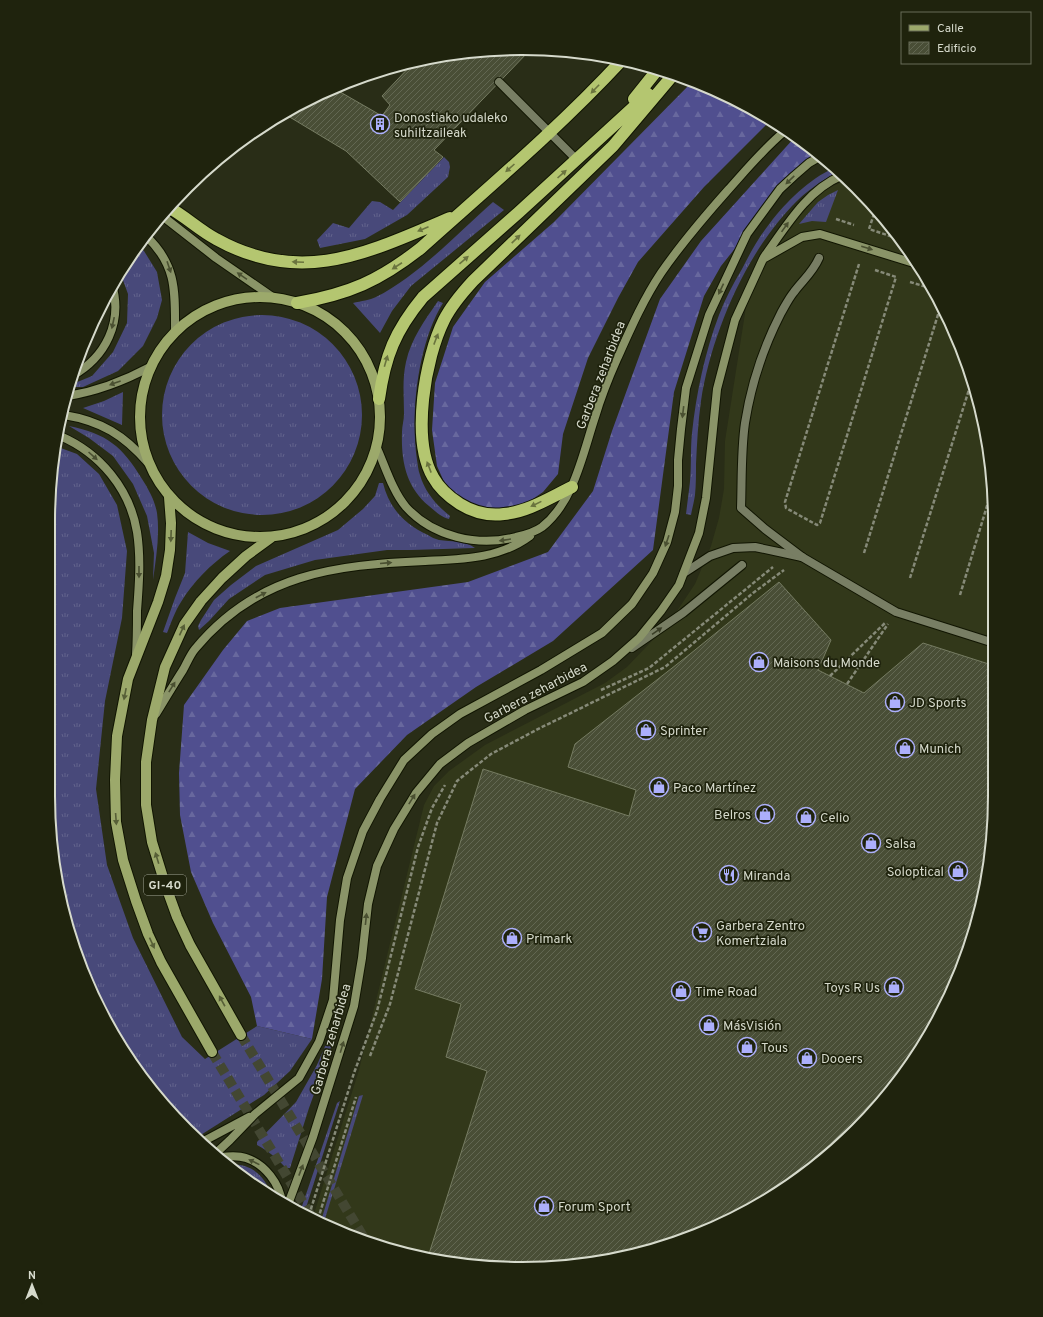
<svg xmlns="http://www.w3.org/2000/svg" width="1043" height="1317" font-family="Overpass,sans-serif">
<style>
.built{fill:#32381a}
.grass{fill:url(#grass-tufts)}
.forest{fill:url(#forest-firs)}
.building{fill:url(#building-hatch);stroke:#767c62}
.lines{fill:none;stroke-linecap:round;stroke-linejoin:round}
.primary-tunnel{stroke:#434732;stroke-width:10;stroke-dasharray:10 5;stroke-linecap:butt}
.lane-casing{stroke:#111502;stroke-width:10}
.street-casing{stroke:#111502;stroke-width:10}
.secondary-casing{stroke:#111502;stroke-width:10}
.primary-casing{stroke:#111502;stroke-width:12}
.highway-casing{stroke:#111502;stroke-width:14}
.path{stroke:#868a78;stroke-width:2.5;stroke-dasharray:4 2;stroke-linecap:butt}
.lane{stroke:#787e64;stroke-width:8}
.street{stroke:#787e64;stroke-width:8}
.secondary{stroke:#8a9468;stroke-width:8}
.primary{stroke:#9ca96b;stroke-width:10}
.highway{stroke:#b4c670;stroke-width:12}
.oneway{fill:#6a743e}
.oneway2{fill:#4a5031}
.oneway3{fill:#575f37}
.oneway4{fill:#3a3e27}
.labels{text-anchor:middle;stroke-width:3.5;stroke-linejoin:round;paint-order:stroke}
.shield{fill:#1f230d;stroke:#9fa393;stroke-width:1}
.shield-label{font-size:12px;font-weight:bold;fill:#d6dacc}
.poi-label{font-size:13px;fill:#d6dacc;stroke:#1f230d;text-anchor:start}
.street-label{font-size:13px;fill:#d6dacc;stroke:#1f230d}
.rim{fill:none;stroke:#d6dacc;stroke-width:2}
</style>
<defs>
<pattern id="grass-tufts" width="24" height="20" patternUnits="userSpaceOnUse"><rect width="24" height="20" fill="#48497a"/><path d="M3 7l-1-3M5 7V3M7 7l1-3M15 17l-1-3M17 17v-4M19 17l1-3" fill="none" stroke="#62638c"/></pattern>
<pattern id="forest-firs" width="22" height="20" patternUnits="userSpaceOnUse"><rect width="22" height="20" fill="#504f8f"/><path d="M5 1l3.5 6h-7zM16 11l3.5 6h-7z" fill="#68689e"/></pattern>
<pattern id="building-hatch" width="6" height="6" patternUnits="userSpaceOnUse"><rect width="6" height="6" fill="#494e36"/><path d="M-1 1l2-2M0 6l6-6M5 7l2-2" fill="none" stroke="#626752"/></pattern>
</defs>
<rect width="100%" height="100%" fill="#292d17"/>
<!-- built -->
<path class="built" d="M846 180 877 209 931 285 970 370 994 490 995 796 915 1059 834 1151 758 1205 644 1253 522 1269 399 1253 313 1217 359 1070 424 805 434 786 449 771 485 745 605 683 627 667 669 623 695 584 711 546 719 518 724 489 725 441 746 307 758 275 796 217 824 190Z"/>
<!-- grass -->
<path class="grass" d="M444 157 449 162 450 167 448 177 407 215 365 239 320 248 317 240 333 223 349 228 372 201 380 202 393 210Z
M834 168 837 172C821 181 805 192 792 206 745 255 711 335 701 401 698 422 697 443 696 464 696 474 696 485 695 495 694 502 692 509 691 515L686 514C687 506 688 498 689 490 692 471 690 452 692 433 696 394 705 352 719 315 725 299 733 284 742 269 750 253 759 237 770 223 786 202 809 179 834 168Z
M838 190 826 222 812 221 799 224 818 202 828 195Z
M493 202 504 210 411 286 392 311 380 333 353 303C361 301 370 300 376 297 418 276 458 233 493 202Z
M139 246 144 251 157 272 162 300 157 318 143 346 118 371 83 387H70V385L92 376 113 352 127 323 128 294 120 272Z
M438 301 443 303C418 343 410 413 417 460 418 465 418 470 420 475 425 492 436 505 450 516L449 519C441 517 436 512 429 506 406 487 401 461 402 432 402 426 404 420 404 414 404 397 402 379 406 362 411 339 425 320 438 301Z
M162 415a100 100 0 1 1 200 0a100 100 0 1 1-200 0Z
M123 392 122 425 83 408 104 401Z
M69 426C107 434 122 446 142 479 149 490 155 501 157 513 160 535 156 558 153 580L154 553 147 516 133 484 113 456 89 438Z
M58 447 77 454 99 474 117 505 127 551 122 618 105 701 96 789 107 865 133 938 182 1037 205 1059 257 1026 312 1039 290 1071 264 1095 196 1138 187 1130 112 1032 64 918 48 795 49 491Z
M379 483H383C389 508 405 525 428 535 431 537 435 539 439 540 451 542 465 540 475 548L411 550H387L315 560 265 575 229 599 209 621 199 630 198 626 201 620 214 600 231 585 256 566 338 530 363 509 375 496Z
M188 532 208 543 230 551C211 564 193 582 181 602 175 611 171 623 167 633L163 632 175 598 185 573Z
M326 1044 331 1047 309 1108 290 1168H286C277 1158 268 1151 257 1145V1142L296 1102 317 1065Z
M363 1095 324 1222 321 1221 359 1096Z
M340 1101 304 1214 300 1212 337 1103Z
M232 1165C251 1163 266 1177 271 1195Z"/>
<!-- forest -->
<path class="forest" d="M692 82 731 97 770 121 704 187 638 262 618 298 588 358 563 434 558 474 543 492 527 503 497 511 470 503 455 494 445 484 437 466 432 430 435 383 453 327 485 282 554 222Z
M795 137 810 146 820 156 772 202 721 266 704 296 674 392 653 550 553 641 476 687 407 735 355 789 327 897 322 979 312 1039 257 1026 251 997 213 923 191 872 180 815 179 773 184 705 223 650 247 621 280 608 468 582 548 552 593 491 612 431 660 299 701 241Z"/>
<!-- building -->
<path class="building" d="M530 50 434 150 443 157 400 202 346 151 283 113 335 89 382 116 390 105 382 96 413 63 459 52Z
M779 582 831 640 818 670 864 693 923 643 995 666V796L986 888 959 977 915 1059 834 1151 758 1205 644 1253 522 1269 428 1257 487 1071 446 1057 461 1004 415 989 483 769 629 816 636 790 568 767 575 744 690 654Z"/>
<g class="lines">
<!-- primary-tunnel -->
<path class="primary-tunnel" d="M241 1035 364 1238
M212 1052 311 1216"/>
<defs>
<path id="lane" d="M499 82 577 160
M684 573 710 556 733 548 755 547 802 557
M632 648 683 613 742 565"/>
<path id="street" d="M819 258C813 272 803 280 794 292 789 298 785 306 781 313 764 346 751 385 745 423 741 451 742 480 741 508L765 529 802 557 896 612 994 643"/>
<path id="secondary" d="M161 215 216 258 274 298
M146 236C177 265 175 292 175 331
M764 257C785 228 807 190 841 176
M72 376C106 357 123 322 112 284
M68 396C98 391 124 381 150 367
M64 415C101 421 124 435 148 463
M60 436C100 453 130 489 137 532 141 558 139 585 137 611 137 626 137 640 136 654
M377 448C385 466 393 492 406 507 433 537 478 547 516 537 525 535 535 532 542 527 574 502 583 453 595 417 601 397 609 377 617 359 630 330 643 300 661 273 681 244 704 217 728 190 746 170 764 148 785 131
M156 714C165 699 174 684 183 670 187 663 190 655 195 649 257 574 334 565 425 561 462 559 499 559 530 536
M202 1142 249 1117
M216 1153 230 1140 255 1114 299 1078 319 1042 333 1000 340 920 347 878 363 831 380 799 404 760 432 734 460 714 541 670 602 633 632 604 653 573 667 542 675 512 678 486V460L681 429 686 388 709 315 747 234 780 189 794 176 809 163 821 156
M221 1157C229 1156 238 1155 246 1158 265 1164 280 1184 282 1203
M287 1207 313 1137 354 1006 362 958 368 904 377 866 394 829 416 793 440 764 468 743 525 710 583 682 613 661 639 638 661 611 679 585 699 533 706 498 717 389 735 320 763 259 802 237 820 234 917 264"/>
<path id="primary" d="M140 417a120 120 0 1 1 240 0a120 120 0 1 1-240 0Z
M169 497 171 523 170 550 166 576 158 602 128 679 117 736 115 780 116 822 123 860 136 901 148 934 161 962 212 1052
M241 1035 190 945 177 917 165 884 152 842 146 805V762L152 720 165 667 184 625 201 601 222 578 246 556 272 537"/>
<path id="highway" d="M634 99 658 69
M168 207C185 216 199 230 216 239 302 287 369 252 450 218
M297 303C349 294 379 281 421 248 489 187 559 128 622 60
M379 399C385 356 395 331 423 297L518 213 648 94
M572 487C551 497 528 512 504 514 489 516 473 512 460 504 449 497 439 488 433 477 411 439 425 358 444 320 451 306 462 293 473 281L613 146 673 75"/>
</defs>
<!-- lane casing -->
<use href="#lane" class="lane-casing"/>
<!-- street casing -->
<use href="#street" class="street-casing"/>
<!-- secondary casing -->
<use href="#secondary" class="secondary-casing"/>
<!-- primary casing -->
<use href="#primary" class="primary-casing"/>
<!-- highway casing -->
<use href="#highway" class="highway-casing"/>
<!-- path -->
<path class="path" d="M876 208 869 229 899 239
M836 219 854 225
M859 264 785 502 786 508 817 525 820 523 896 277 875 270
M910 282 933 289
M864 553 941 305
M910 578 972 380
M960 595 993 486
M830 676 885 623
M847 684 888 624
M601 690 649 668 773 567
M370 1056 390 1004 437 823 457 781 491 754 540 728 665 667 753 593 784 570
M309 1215 354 1073 377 1011 418 847 432 808 445 785
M318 1219 356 1097"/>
<!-- lane -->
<use href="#lane" class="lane"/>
<!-- street -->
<use href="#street" class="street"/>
<!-- secondary -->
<use href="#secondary" class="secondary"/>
<!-- primary -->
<use href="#primary" class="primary"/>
<!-- highway -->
<use href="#highway" class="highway"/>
</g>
<!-- one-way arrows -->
<defs><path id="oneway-solid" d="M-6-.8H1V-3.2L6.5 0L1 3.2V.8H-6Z"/></defs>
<g class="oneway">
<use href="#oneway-solid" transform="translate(595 89) rotate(134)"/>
<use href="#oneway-solid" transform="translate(510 168) rotate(138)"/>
<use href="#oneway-solid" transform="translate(562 174) rotate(-42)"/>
<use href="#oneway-solid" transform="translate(423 229) rotate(157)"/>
<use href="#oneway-solid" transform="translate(516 239) rotate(-44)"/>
<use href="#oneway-solid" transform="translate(464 260) rotate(-41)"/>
<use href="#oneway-solid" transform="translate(298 262) rotate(-177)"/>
<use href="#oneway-solid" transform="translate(397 266) rotate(147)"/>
<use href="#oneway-solid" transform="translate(436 339) rotate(-69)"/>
<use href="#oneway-solid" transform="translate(386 361) rotate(-74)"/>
<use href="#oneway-solid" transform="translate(429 467) rotate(-111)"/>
<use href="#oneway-solid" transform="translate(536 504) rotate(154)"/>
</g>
<g class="oneway2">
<use href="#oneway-solid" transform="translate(790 180) rotate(136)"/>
<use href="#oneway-solid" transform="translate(785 227) rotate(-55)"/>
<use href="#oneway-solid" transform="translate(867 248) rotate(17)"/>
<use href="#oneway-solid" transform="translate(169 267) rotate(71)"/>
<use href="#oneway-solid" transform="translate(242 276) rotate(-146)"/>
<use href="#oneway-solid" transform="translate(721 289) rotate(115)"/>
<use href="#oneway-solid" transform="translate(113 323) rotate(102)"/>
<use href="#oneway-solid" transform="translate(115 383) rotate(160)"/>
<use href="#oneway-solid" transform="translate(683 412) rotate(97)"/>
<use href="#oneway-solid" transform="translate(93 456) rotate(42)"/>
<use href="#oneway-solid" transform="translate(505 540) rotate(171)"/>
<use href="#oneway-solid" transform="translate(667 541) rotate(109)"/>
<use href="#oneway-solid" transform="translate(386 563) rotate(-5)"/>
<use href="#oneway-solid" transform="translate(139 572) rotate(90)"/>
<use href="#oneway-solid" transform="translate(261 595) rotate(-28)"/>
<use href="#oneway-solid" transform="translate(172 687) rotate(-58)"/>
<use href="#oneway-solid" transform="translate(412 799) rotate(-58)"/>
<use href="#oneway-solid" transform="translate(366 919) rotate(-84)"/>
<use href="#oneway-solid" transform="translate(342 1047) rotate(-73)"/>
<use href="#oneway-solid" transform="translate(254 1162) rotate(-154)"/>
<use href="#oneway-solid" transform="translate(301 1170) rotate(-69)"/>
</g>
<g class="oneway3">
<use href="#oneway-solid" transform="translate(171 536) rotate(92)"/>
<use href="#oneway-solid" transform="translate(182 630) rotate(-65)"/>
<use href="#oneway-solid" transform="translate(125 694) rotate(101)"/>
<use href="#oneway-solid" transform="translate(116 819) rotate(86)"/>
<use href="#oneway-solid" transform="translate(157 858) rotate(-107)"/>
<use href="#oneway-solid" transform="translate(152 943) rotate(65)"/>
<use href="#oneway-solid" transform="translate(222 1001) rotate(-119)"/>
</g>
<use class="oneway4" href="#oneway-solid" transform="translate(657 631) rotate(-35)"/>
<!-- icons -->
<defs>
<symbol id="building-ring" viewBox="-11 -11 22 22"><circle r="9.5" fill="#1f230d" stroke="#acaffb" stroke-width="1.5"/><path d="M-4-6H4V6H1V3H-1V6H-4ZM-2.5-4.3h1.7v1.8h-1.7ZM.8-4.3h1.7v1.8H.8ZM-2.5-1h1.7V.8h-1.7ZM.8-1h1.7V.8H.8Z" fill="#acaffb"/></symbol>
<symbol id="shop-ring" viewBox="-11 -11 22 22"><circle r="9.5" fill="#1f230d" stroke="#acaffb" stroke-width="1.5"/><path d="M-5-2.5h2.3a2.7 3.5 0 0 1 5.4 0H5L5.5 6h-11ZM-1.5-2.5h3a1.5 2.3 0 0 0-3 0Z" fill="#acaffb"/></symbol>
<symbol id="restaurant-ring" viewBox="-11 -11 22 22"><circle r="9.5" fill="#1f230d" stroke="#acaffb" stroke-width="1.5"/><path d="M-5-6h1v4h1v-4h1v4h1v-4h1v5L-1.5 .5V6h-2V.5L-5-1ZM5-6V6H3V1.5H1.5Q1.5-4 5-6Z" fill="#acaffb"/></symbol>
<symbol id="supermarket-ring" viewBox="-11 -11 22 22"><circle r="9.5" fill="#1f230d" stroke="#acaffb" stroke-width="1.5"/><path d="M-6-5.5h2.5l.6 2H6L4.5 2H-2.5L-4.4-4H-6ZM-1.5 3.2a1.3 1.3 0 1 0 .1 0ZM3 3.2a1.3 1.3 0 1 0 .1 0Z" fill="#acaffb"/></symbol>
</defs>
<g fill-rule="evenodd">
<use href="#building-ring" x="369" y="113" width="22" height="22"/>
<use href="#shop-ring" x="748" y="651" width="22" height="22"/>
<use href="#shop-ring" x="884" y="691" width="22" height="22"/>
<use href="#shop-ring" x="635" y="719" width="22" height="22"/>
<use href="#shop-ring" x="894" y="737" width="22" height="22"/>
<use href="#shop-ring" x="648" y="776" width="22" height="22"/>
<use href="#shop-ring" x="754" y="803" width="22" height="22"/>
<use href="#shop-ring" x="795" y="806" width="22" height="22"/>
<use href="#shop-ring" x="860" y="832" width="22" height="22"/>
<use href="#shop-ring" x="947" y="860" width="22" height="22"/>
<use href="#restaurant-ring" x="718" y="864" width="22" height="22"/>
<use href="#supermarket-ring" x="691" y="921" width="22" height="22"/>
<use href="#shop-ring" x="501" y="927" width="22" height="22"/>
<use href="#shop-ring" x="883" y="976" width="22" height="22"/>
<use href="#shop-ring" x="670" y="980" width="22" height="22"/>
<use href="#shop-ring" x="698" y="1014" width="22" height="22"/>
<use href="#shop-ring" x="736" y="1036" width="22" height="22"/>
<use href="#shop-ring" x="796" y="1047" width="22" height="22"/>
<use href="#shop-ring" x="533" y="1195" width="22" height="22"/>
</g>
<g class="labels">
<!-- shield labels -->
<rect class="shield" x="144" y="875" width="42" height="20" rx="3"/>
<g class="shield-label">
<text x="165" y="889">GI-40</text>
</g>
<!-- poi labels -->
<g class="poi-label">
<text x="394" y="122">Donostiako udaleko<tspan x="394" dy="15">suhiltzaileak</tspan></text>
<text x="773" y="667">Maisons du Monde</text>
<text x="909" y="707">JD Sports</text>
<text x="660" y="735">Sprinter</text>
<text x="919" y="753">Munich</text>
<text x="673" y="792">Paco Martínez</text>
<text x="751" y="819" text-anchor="end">Belros</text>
<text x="820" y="822">Celio</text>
<text x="885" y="848">Salsa</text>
<text x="944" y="876" text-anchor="end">Soloptical</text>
<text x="743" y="880">Miranda</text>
<text x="716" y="930">Garbera Zentro<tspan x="716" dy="15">Komertziala</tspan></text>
<text x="526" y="943">Primark</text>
<text x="880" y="992" text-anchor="end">Toys R Us</text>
<text x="695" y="996">Time Road</text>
<text x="723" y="1030">MásVisión</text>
<text x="761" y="1052">Tous</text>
<text x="821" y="1063">Dooers</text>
<text x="558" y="1211">Forum Sport</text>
</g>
<!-- street labels -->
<g class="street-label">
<text transform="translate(600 375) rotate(-69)" y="5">Garbera zeharbidea</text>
<text transform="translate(535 692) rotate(-28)" y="5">Garbera zeharbidea</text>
<text transform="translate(330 1039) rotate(-74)" y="5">Garbera zeharbidea</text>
</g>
</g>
<!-- crop -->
<path d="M0 0H1043V1317H0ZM521 55H522A466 466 0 0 1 988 521V796A466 466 0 0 1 522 1262H521A466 466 0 0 1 55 796V521A466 466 0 0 1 521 55Z" fill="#1f230d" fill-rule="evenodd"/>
<path class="rim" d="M521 55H522A466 466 0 0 1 988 521V796A466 466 0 0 1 522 1262H521A466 466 0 0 1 55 796V521A466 466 0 0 1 521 55Z"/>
<!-- legend -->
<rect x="901" y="12" width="130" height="52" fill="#1f230d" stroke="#686c59"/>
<rect x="909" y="25" width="20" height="6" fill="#9ca96b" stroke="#686c59"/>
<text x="937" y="32" font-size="12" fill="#d6dacc">Calle</text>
<rect x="909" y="42" width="20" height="12" fill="url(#building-hatch)" stroke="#686c59"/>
<text x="937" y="52" font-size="12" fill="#d6dacc">Edificio</text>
<!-- north arrow -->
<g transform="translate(32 1285)" stroke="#1f230d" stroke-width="3" paint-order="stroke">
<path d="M0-3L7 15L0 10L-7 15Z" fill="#d6dacc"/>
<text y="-6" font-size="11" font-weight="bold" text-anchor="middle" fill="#d6dacc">N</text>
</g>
</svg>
